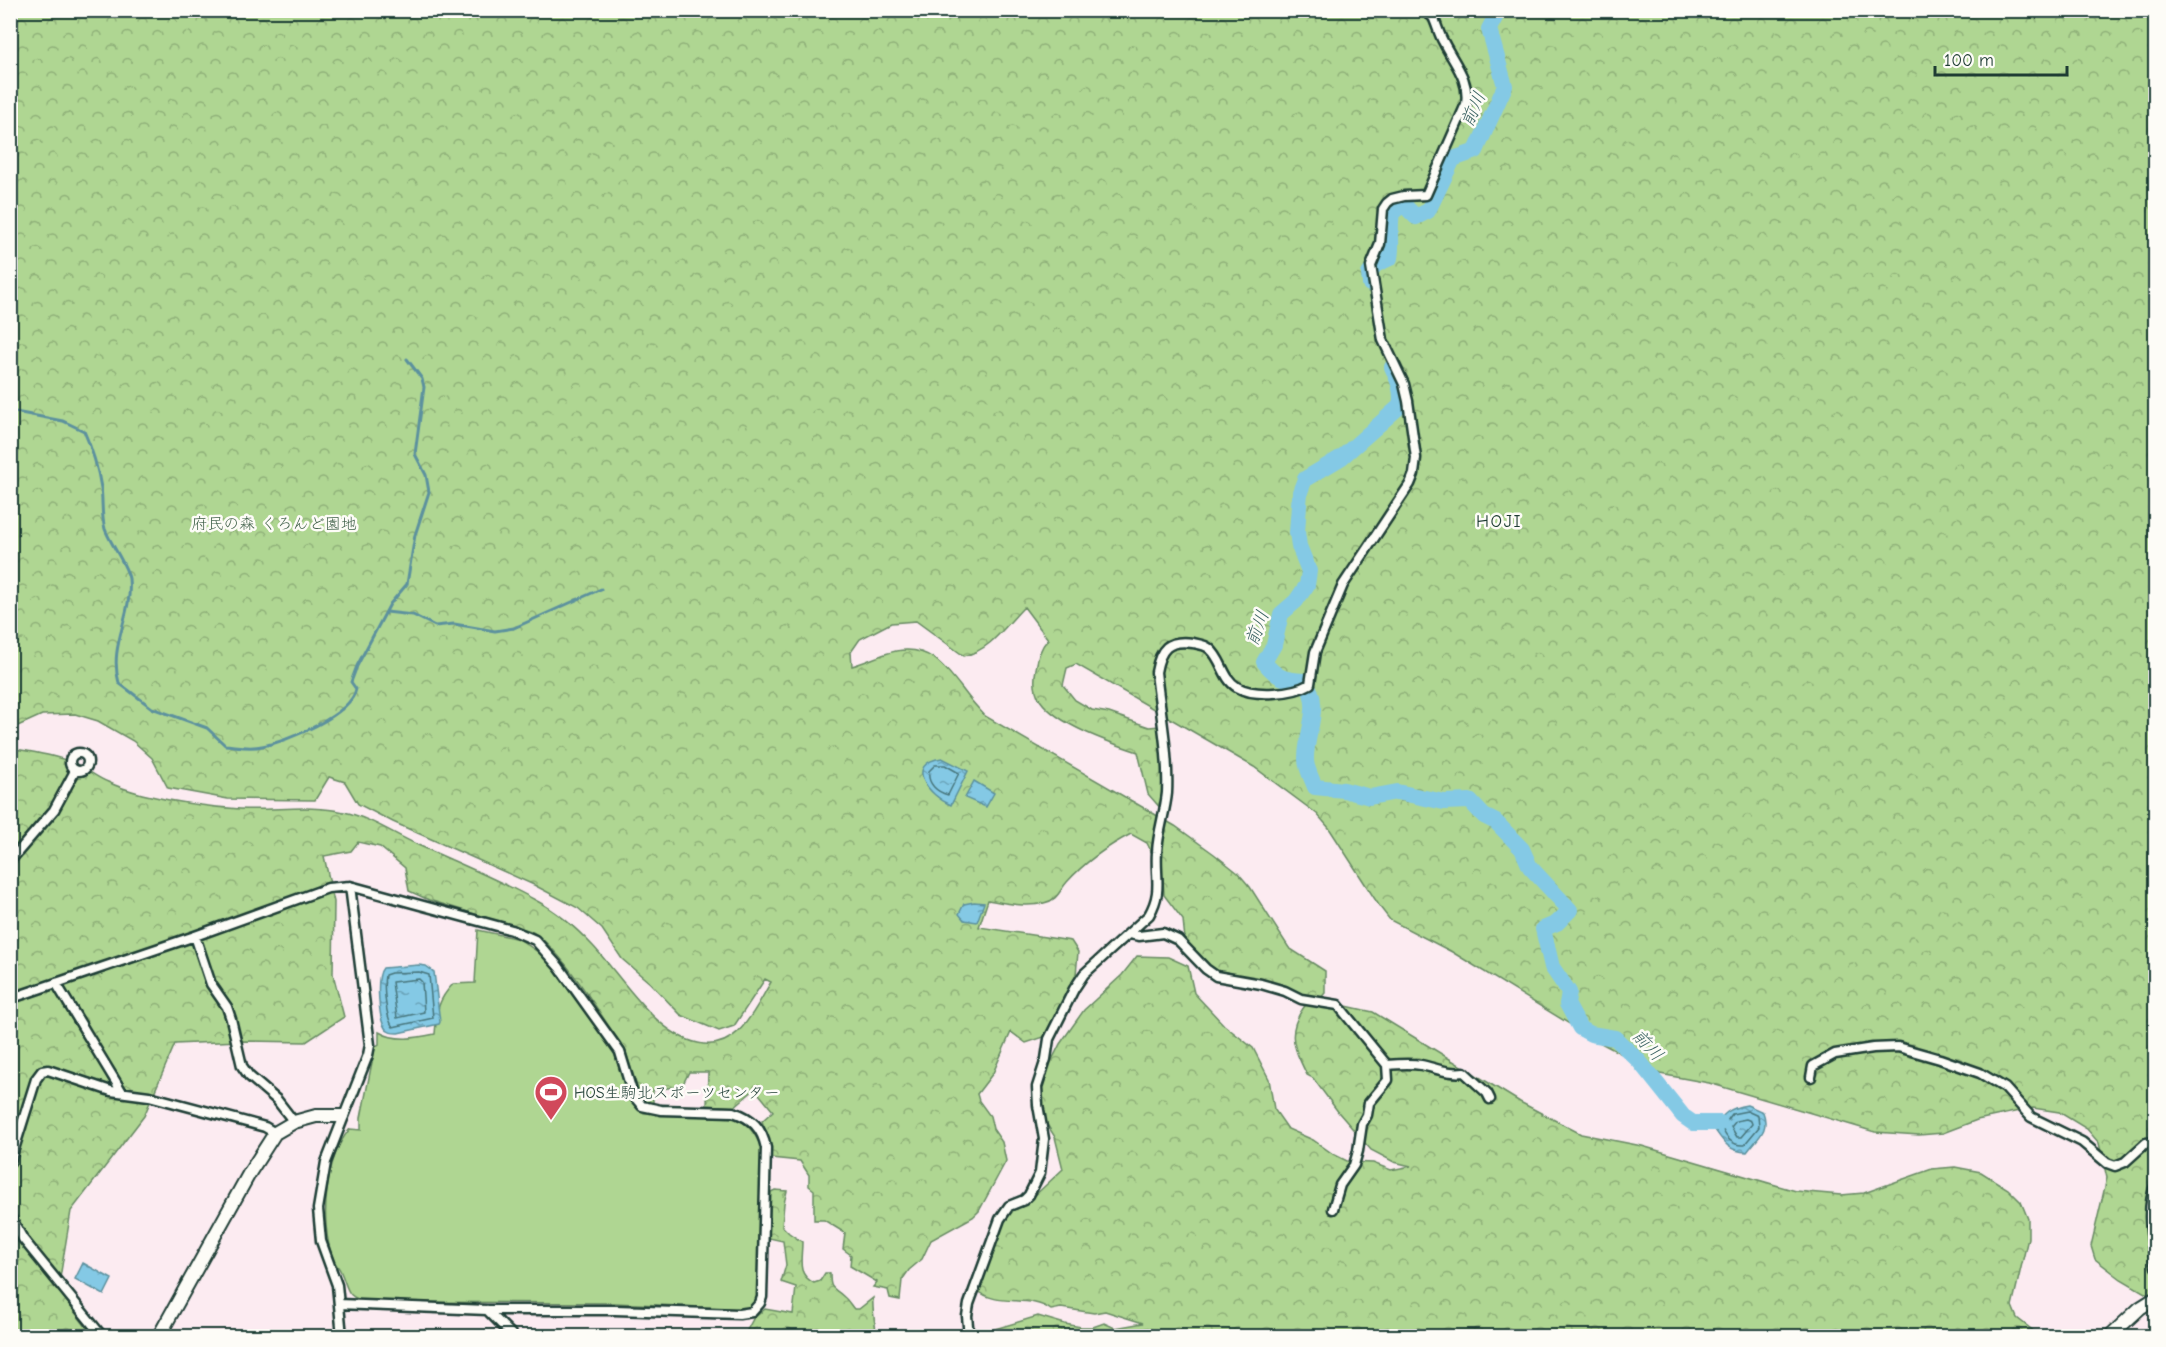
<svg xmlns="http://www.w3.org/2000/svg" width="2166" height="1347" font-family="'Comic Neue','Klee One',sans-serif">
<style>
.green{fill:#afd692;stroke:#678a63;stroke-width:1.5}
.forest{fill:url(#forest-crowns);stroke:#678a63;stroke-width:1.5}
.water{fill:url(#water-ripples);stroke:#5c919e;stroke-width:1.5}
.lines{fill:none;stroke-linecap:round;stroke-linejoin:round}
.shore{stroke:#47757b;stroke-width:1.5}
.stream{stroke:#5c919e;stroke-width:3}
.river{stroke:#84c9e5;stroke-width:16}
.street-casing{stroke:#1f3d34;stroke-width:13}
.secondary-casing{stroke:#1f3d34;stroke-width:16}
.primary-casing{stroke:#1f3d34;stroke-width:16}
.street{stroke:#fdfcf7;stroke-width:8}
.secondary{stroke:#fdfcf7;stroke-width:12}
.primary{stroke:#fdfcf7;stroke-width:12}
.labels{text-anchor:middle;stroke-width:5;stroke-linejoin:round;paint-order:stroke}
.park-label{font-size:16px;fill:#43634c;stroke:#fdfcf7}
.poi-label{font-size:16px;fill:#1f3d34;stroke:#fdfcf7;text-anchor:start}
.water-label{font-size:18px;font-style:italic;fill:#386060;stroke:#fdfcf7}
.neighbourhood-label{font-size:18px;letter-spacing:1.5px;fill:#1f3d34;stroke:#fdfcf7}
</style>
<defs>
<pattern id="forest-crowns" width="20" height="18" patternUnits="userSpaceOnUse" patternTransform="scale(1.5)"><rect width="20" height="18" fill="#afd692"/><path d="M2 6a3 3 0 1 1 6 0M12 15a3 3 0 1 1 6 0" fill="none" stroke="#8eaf78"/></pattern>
<pattern id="water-ripples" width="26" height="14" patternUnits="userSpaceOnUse" patternTransform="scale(1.5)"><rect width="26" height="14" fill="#84c9e5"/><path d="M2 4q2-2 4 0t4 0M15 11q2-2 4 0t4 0" fill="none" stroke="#6ba4ba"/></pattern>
</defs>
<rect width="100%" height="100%" fill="#fcebf1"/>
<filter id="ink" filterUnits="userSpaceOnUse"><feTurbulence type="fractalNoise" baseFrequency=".0167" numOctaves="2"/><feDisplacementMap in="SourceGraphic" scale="12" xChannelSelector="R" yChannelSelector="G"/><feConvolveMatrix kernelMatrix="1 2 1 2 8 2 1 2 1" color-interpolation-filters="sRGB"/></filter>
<g filter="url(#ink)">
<!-- green -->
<path class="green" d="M478 930 519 939 545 957 613 1050 628 1094 634 1104 644 1113 737 1118C750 1126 756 1135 761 1148L757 1296C755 1303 751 1307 744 1309L615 1303 368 1302C344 1297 349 1289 340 1270 338 1266 334 1263 333 1258 319 1224 325 1157 350 1129L361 1130V1118L375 1047 379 1044V1032C396 1042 416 1038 435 1034 437 1011 437 1001 453 984L475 983Z"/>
<!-- forest -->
<path class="forest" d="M11 11H2155V1299L2121 1279 2095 1259 2091 1246 2107 1178 2099 1143 2087 1129 2059 1112 2033 1108 1977 1120 1943 1133 1919 1135 1875 1132 1709 1083 1660 1074 1599 1042 1452 952 1390 920 1380 907 1329 828 1317 814 1254 767 1076 664 1067 668 1063 685 1075 700 1092 710 1109 713 1149 727 1160 726 1165 781 1162 810 1148 794 1138 752C1111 743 1057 725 1040 700 1034 691 1034 679 1036 669 1038 657 1040 648 1048 639L1024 607C1005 626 991 650 964 656L916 621 891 623 860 639 851 652 852 666C867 662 881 654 896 651 932 644 948 671 967 695 972 702 979 709 985 716L1175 826 1214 854 1238 873 1250 887 1289 948 1325 971V993L1319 1000 1269 983 1243 976 1222 975 1209 967 1185 939 1183 920 1164 895 1163 877 1147 843 1131 834C1108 846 1085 862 1067 882 1059 891 1058 900 1044 903 1027 908 1005 903 988 900L979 927 1071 941 1078 952 1076 975 1044 1037 1026 1043 1011 1032 993 1073 977 1094 979 1101 990 1116 993 1129 1002 1142 1006 1161 979 1211 973 1217 931 1240 922 1259 909 1270 902 1280 900 1300 890 1298 888 1290 873 1287 877 1282 850 1266 851 1255 843 1249 845 1233 824 1220H814V1190L809 1186V1175L800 1161 771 1158V1147L762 1121 773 1111 755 1089 734 1107 707 1105 708 1072H689L682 1086 653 1090V1104L643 1101 639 1093 626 1052 617 1038C596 1008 560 948 531 931L429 900 409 891 405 868 380 847 358 842 351 851 324 856 334 902 333 974 344 1017 306 1042 239 1041 175 1044 144 1116 71 1211 58 1290 93 1336H11L10 748C33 752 55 755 76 764 87 769 97 778 108 782 118 787 131 791 142 794 174 802 208 807 240 809 275 811 310 804 344 812 371 818 394 834 418 845 458 863 500 880 537 901 558 912 577 929 593 946 622 977 655 1034 698 1043 738 1052 754 1010 771 982L765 979 734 1026 719 1031 681 1015 650 983 622 959 602 929 578 908 534 885 393 822 358 804 345 782 329 777 315 800 228 799 168 788 152 758 133 741 98 721 75 714 42 715 11 729Z
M1137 956 1168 957 1188 966 1194 993 1224 1025 1253 1048 1269 1079 1274 1109 1288 1129 1313 1140 1333 1154 1349 1162 1373 1163 1391 1170 1411 1166 1394 1162 1371 1150 1339 1113 1313 1078 1307 1075C1293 1046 1285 1031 1307 1003L1346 1006 1373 1012 1520 1102 1581 1134 1642 1146 1796 1191 1841 1195 1864 1193 1932 1169 1955 1167 1981 1172 2008 1189 2021 1202 2028 1219V1238L2012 1306 2017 1318 2040 1336H980L995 1329 1038 1316 1065 1324 1081 1327H1093L1104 1323 1115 1328 1143 1323 1105 1311 1094 1313 1061 1308 1051 1310C1030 1294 997 1308 977 1290L1005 1215 1029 1201 1063 1169 1055 1137 1046 1123 1040 1103 1044 1076 1060 1044 1084 1010 1122 975Z
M775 1190 787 1191 784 1203 782 1226 789 1233 802 1242C802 1260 796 1274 814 1283L820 1281 825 1273H830C830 1292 833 1286 844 1297 848 1300 851 1306 854 1309H859L873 1298C872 1312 875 1323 877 1336H744L753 1319 765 1309 793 1314 796 1287 781 1282 786 1265 783 1241 769 1238 771 1192Z"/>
<!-- water -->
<path class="water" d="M942 758 968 771 951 805C929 796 903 764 942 758Z
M974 781 994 793 986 807 965 798Z
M974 902 984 903 977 922 964 920 959 914 964 904Z
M419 965 426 966 434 972 440 1022 439 1024 398 1033C393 1033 388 1033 385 1028 379 1019 375 977 383 968Z
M1747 1105 1763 1112C1770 1131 1758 1137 1747 1152 1729 1151 1724 1143 1715 1130 1721 1113 1730 1108 1747 1105Z
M83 1263 112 1279 104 1295 75 1279Z"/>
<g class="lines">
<!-- shore -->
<path class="shore" d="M935 765H945L959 773 948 795C937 792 927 784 929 771Z
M419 972 429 975 433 1018 393 1027C386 1018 383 987 385 975L391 973Z
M419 979 422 982 424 1012 397 1018 392 982Z
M1747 1111 1758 1116 1759 1127 1744 1145C1733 1146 1726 1138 1722 1128L1732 1114Z
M1746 1119 1751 1121 1752 1124 1741 1137H1737L1731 1127 1736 1121Z"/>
<!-- stream -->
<path class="stream" d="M10 411 63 421 84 431C92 449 98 468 101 488 103 501 101 516 105 529 110 543 128 567 129 579 133 616 108 645 119 683L152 708 207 728 225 745C237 746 250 749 262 746 286 742 351 715 356 689L351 682 357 666 390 604 407 584 415 535 429 492 426 475 415 454 424 387 422 379 407 359
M386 612 413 615 435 626 454 624 495 631 514 628 601 589"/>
<!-- river -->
<path class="river" d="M1370 284 1369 274 1375 265 1390 258C1393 243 1389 229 1392 213L1403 204 1416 217 1428 211 1453 159 1476 151 1505 86 1489 29 1499 10
M1392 367C1398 380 1403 391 1400 406L1342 457 1305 479 1300 492 1297 532 1299 546 1309 571 1307 585 1296 601 1281 614 1274 645 1264 662C1277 678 1284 680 1304 681 1324 703 1305 734 1306 760 1306 768 1312 779 1315 787L1344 790 1370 797 1397 792 1444 802 1470 801 1484 816 1496 822 1522 849 1530 867 1570 910 1557 923 1543 929 1552 967 1569 992 1567 1004 1580 1028 1591 1034 1615 1038 1639 1061 1683 1116 1693 1123H1720"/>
<defs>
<path id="street" d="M70 762a9 9 0 1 1 18 0a9 9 0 1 1-18 0Z
M10 861 54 810 75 771
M1129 934 1139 936 1163 933 1178 940 1206 969 1216 976 1261 984 1285 991 1301 999 1338 1005 1387 1065 1388 1080 1369 1103 1367 1115 1362 1124 1358 1151 1354 1165 1340 1185 1333 1209
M195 936 211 984 227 1007 231 1019 242 1066 249 1076 277 1100 294 1122
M56 983 122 1092
M10 996 15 997 195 936 328 888 350 886 512 930 535 940 559 967 620 1052 633 1095 642 1106 661 1110 733 1112C752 1118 762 1128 766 1148L762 1297 760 1303 752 1312 739 1314 615 1310H487L339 1304
M1387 1065C1398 1064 1411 1063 1421 1065 1436 1068 1448 1074 1464 1072L1487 1093 1490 1099
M1811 1077 1813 1066 1835 1054 1873 1048 1898 1047 1940 1059 1980 1073 2005 1088 2031 1117 2082 1142 2107 1163 2115 1166 2125 1162 2146 1143 2156 1142
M10 1162 36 1079 42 1071 48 1070 111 1091 149 1096 265 1127 275 1133
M2156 1183C2145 1209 2152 1239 2156 1267
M10 1216 23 1239 102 1336
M487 1310 513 1336
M342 1336 337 1285 321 1241 318 1209 326 1162 368 1055 370 1045 350 886
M969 1336 967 1316 969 1304 1000 1219 1009 1206 1024 1200 1029 1195 1040 1173 1044 1139 1038 1105 1037 1087 1046 1059 1049 1039 1074 989 1084 974 1149 915C1163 891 1155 877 1157 852 1158 832 1165 813 1167 793 1169 755 1160 710 1156 672 1160 649 1168 639 1193 643 1198 644 1206 645 1210 649 1222 659 1223 679 1237 687 1254 697 1293 694 1310 684L1315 652 1343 585 1410 484 1414 474 1416 458 1408 401 1404 384 1383 340 1371 266 1380 244 1383 209 1387 203 1392 199 1404 196 1426 195 1466 104C1470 80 1454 63 1444 43 1439 35 1437 25 1433 17L1423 10"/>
<path id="secondary" d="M159 1336 250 1172 275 1133 294 1122 316 1116H342"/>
<path id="primary" d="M2110 1336 2140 1308 2156 1298"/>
</defs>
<!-- street casing -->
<use href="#street" class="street-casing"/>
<!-- secondary casing -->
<use href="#secondary" class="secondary-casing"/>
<!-- primary casing -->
<use href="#primary" class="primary-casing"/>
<!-- street -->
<use href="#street" class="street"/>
<!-- secondary -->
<use href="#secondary" class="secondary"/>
<!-- primary -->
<use href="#primary" class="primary"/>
</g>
</g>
<!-- icons -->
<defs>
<symbol id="stadium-pin" viewBox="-11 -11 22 30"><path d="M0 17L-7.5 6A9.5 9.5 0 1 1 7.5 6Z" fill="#d1495b" stroke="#fdfcf7"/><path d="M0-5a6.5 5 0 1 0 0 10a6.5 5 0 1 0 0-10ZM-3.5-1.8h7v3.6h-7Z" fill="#fff"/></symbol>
</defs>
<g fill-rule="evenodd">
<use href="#stadium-pin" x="532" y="1073" width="38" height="52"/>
</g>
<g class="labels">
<!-- park labels -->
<g class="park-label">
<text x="274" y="529">府民の森 くろんど園地</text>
</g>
<!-- poi labels -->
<g class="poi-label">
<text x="574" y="1098">HOS生駒北スポーツセンター</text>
</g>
<!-- water labels -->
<g class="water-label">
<text transform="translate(1473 109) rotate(-66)" y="6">前川</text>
<text transform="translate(1257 628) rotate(-69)" y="6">前川</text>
<text transform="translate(1648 1045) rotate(47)" y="6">前川</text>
</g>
<!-- neighbourhood labels -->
<g class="neighbourhood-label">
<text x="1499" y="527">HOJI</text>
</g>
</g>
<!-- margin -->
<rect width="2166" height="1347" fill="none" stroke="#fdfcf7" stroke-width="36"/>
<rect x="18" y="18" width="2130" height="1311" fill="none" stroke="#1f3d34" stroke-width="2" filter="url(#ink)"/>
<!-- scale -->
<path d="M1935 66v9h132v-9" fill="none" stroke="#1f3d34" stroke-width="3"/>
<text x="1944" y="66" font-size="18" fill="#1f3d34" stroke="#fdfcf7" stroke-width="4.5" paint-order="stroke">100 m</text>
</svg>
